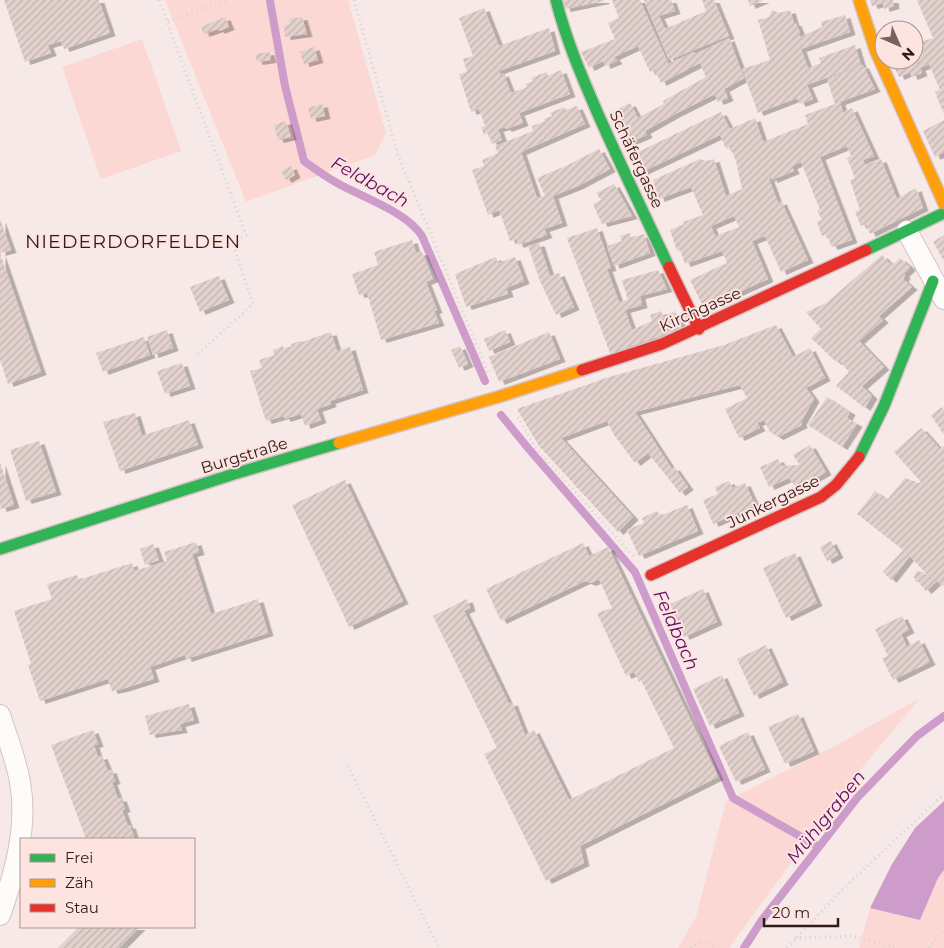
<svg xmlns="http://www.w3.org/2000/svg" width="944" height="948" font-family="Montserrat,sans-serif">
<style>
.green{fill:#fbd8d4}
.water{fill:#ce9ccb}
.lines{fill:none;stroke-linecap:round;stroke-linejoin:round}
.stream{stroke:#ce9ccb;stroke-width:8}
.building{fill:url(#building-hatch);fill-rule:evenodd;filter:url(#shadow)}
.street-casing{stroke:#d5c3c1;stroke-width:22}
.fast-casing{stroke:#d5c3c1;stroke-width:14}
.slow-casing{stroke:#d5c3c1;stroke-width:14}
.jam-casing{stroke:#d5c3c1;stroke-width:14}
.path{stroke:#d7d2d1;stroke-width:3;stroke-dasharray:1 4;stroke-linecap:butt}
.street{stroke:#fefcfb;stroke-width:20}
.fast{stroke:#30b455;stroke-width:11}
.slow{stroke:#ff9f0a;stroke-width:11}
.jam{stroke:#e5322d;stroke-width:11}
.labels{text-anchor:middle;stroke-width:4;stroke-linejoin:round;paint-order:stroke}
.street-label{font-size:16px;fill:#301b19;stroke:#fde4e1}
.water-label{font-size:18px;font-style:italic;fill:#5f0d65;stroke:#fde4e1}
.quarter-label{font-size:19px;letter-spacing:1px;fill:#301b19;stroke:#fde4e1}
</style>
<defs>
<pattern id="building-hatch" width="6" height="6" patternUnits="userSpaceOnUse" patternTransform="scale(1.25)"><rect width="6" height="6" fill="#e2d1cc"/><path d="M-1 1l2-2M0 6l6-6M5 7l2-2" fill="none" stroke="#c2b3af"/></pattern>
<filter id="shadow"><feDropShadow dx="5.5" dy="3" stdDeviation="0" flood-color="#0004"/></filter>
</defs>
<rect width="100%" height="100%" fill="#f7e9e7"/>
<!-- green -->
<path class="green" d="M165 0H348L386 133 375 155 246 202Z
M142 39 181 151 101 179 62 67Z
M920 698 847 786 729 948H678L696 917 726 801 835 746Z
M944 870V948H859L870 908 920 920 938 878Z"/>
<!-- water -->
<path class="water" d="M944 801V870L938 878 920 920 870 908 892 864 915 828Z"/>
<g class="lines">
<!-- stream -->
<path class="stream" d="M270 1 285 86 304 161C315 169 326 177 337 183 362 197 407 212 422 236L485 381
M501 415 528 448 635 572 733 798 819 847
M744 948 762 920 857 798 917 736 944 716"/>
</g>
<!-- building -->
<path class="building" d="M4 0H99L110 33 64 49 61 41 48 45 51 53 25 62Z
M563 0H604V1L565 9Z
M612 0H640L668 63 650 72 638 46 614 57 617 61 605 66 603 61 589 68 581 52 615 39 608 23 619 18Z
M644 0H671L675 11 659 16 665 29 706 11 702 0H714L729 36 669 60Z
M748 0H764L750 6Z
M870 0H893L894 6 884 9 883 3 872 6Z
M917 0H944V114L935 92 940 90 929 64 920 68 922 73 912 77 910 72 899 77 891 60H914V44L933 38Z
M484 8 499 46 549 28 555 51 499 71 500 75 503 73 511 93 527 87 525 84 533 81 531 78 546 72 548 76 561 70 570 94 519 113 523 123 506 129 505 127 498 129 502 140 492 144 488 133 484 135 481 127 485 126 479 109 471 112 459 74 467 72 463 59 473 56 459 18Z
M772 10 779 13 790 10 794 23H796L800 33 798 34 800 37 822 27 821 22 845 15 850 32 801 49 808 68 821 63 819 58 855 45 861 65 807 85 813 99 800 104 797 98 758 113 742 69 770 60 758 20 769 17Z
M225 17 229 27 219 31 218 29 204 34 201 27Z
M302 17 307 34 285 37 284 25 290 24 289 19Z
M729 38 744 78 724 89 728 98 718 102 715 94 677 113 645 131 647 135 628 143 612 112 630 103 638 118 664 104 663 101 706 77 700 63 661 83 655 70 694 52 695 54Z
M314 47 318 60 304 64 300 52Z
M269 52 271 60 257 62 255 54Z
M863 65 875 89 840 102 843 113 852 108 874 156 863 160 865 165 881 159 897 199 916 188 923 208 870 234 866 224 861 226 855 212 860 210 850 180 855 178 847 158 851 156 847 146 820 157 852 240 832 247 826 234 822 236 817 222 822 220 817 211 820 210 801 162 792 166 794 171 772 180 771 177 769 179 778 203 781 201 808 260 781 272 765 236 752 241 768 279 704 308 690 280 727 263 722 251 685 264 680 250 677 251 670 230 684 224 683 222 703 215 691 187 659 199 653 180 700 159 706 161 714 159 726 196 742 189 736 161 730 147 726 149 720 135 642 172 634 154 721 112 730 129 755 118 763 142 808 124 805 115 835 104 827 79ZM734 216 739 227 715 236 711 226Z
M322 104 325 116 311 119 308 108Z
M577 106 585 124 521 152 537 198 545 196 537 178 568 165 599 149 610 169 578 186 553 196 562 223 544 229 547 235 518 245 516 239 510 241 499 210 488 215 472 170 484 166 482 160 498 153 495 146 533 131 532 126 545 121 544 119 552 116 550 113 564 107 566 110Z
M944 120V152L935 157 923 131Z
M286 121 291 137 278 140 274 125Z
M291 166 295 175 286 180 281 171Z
M614 184 632 216 602 224 593 204 601 200 596 193Z
M0 219 11 250 0 253 41 372 8 384 0 360Z
M597 228 611 268 607 269 619 302 628 300 622 280 658 270 667 289 640 296 642 305 625 310 632 330 652 321 650 315 661 311 663 317 675 311 682 329 610 353 567 238Z
M630 233 631 238 644 234 650 253 614 266 607 246 622 241 620 236Z
M944 235V261L933 242Z
M412 240 416 253 422 252 433 279 426 282 437 310 434 311 439 323 381 340 367 293 359 295 352 274 378 265 374 252Z
M539 243 550 276 559 273 574 307 556 315 540 281 528 246Z
M882 255 890 264 892 262 894 264 900 258 909 266 910 268 904 274 905 276 903 279 912 287 879 316 883 320 859 341 884 367 862 386 872 396 865 408 836 386 849 372 839 360 836 362 811 338 821 329 806 312 826 303Z
M496 257 498 263 515 257 524 281 506 288 508 294 466 307 455 274Z
M219 276 229 300 200 312 190 287Z
M776 325 793 357 810 348 825 378 806 388 814 399 801 422 802 425 778 437 770 432 764 420 757 423 760 428 739 438 725 409 747 398 740 385 635 412 672 469 674 467 688 487 680 493 648 453 635 463 614 435 607 421 561 438 633 517 618 532 539 446 517 409 609 377 724 345Z
M167 330 173 348 153 355 147 337Z
M505 330 510 342 489 351 484 339Z
M331 332 337 351 350 347 363 390 330 401 331 404 317 409 321 420 305 426 301 414 285 419 284 416 266 421 250 371 262 368 259 360 274 355 273 350 283 346V348L292 346 291 344 301 341 302 342Z
M549 332 560 359 499 382 489 357Z
M144 337 150 355 103 372 96 353Z
M460 346 468 364 459 368 451 350Z
M182 363 190 386 165 394 157 371Z
M827 397 850 412 847 418 857 424 842 447 808 425Z
M942 407 944 410V435L931 415Z
M135 413 142 436 189 420 198 445 120 471 103 422Z
M921 428 940 449 944 446V584L942 586 937 581 926 591 919 583 920 582H916L914 577 915 573 918 571 924 573 925 577 927 575 910 556 891 580 883 572 903 550 857 514 875 491 887 500 905 478 919 483 921 482 894 452Z
M39 441 56 492 26 501 10 450Z
M810 445 826 472 797 489 789 478 769 487 760 467 778 459 782 466 800 465 793 455Z
M0 462 14 505 1 509 0 505Z
M345 480 403 601 349 627 292 505Z
M729 481 732 488 745 483 755 505 713 524 703 500 718 494 715 487Z
M687 505 698 531 639 556 627 530 644 523 642 518 657 511 660 516Z
M831 541 838 555 827 561 820 547Z
M196 542 199 552 192 554 211 614 258 599 268 633 186 659 185 655 150 667 154 679 122 689 112 691 108 679 40 701 28 665 31 664 14 611 52 599 47 584 77 575 78 580 132 563 134 571 167 561 164 552Z
M583 543 589 556 608 547 718 777 580 846 584 863 546 881 484 754 497 748 433 616 467 599 470 608 464 611 509 704 512 702 525 735 534 730 569 800 674 748 641 680 639 682 634 672 626 676 597 613 612 608 599 579 591 583 585 581 501 621 486 589Z
M153 544 159 560 145 565 140 549Z
M795 553 817 603 786 618 763 568Z
M703 589 717 622 684 637 670 604Z
M902 616 909 630 901 634 907 647 919 640 930 662 893 680 882 658 888 656 875 629Z
M766 645 783 682 754 696 737 659Z
M722 675 739 713 710 726 693 689Z
M189 704 194 720 180 724 182 730 150 735 145 716Z
M798 714 814 751 785 764 768 727Z
M93 730 98 744 94 745 98 757 102 756 108 771 111 770 115 781 112 782 118 799 121 798 125 809 122 810 128 826 130 825 134 837 127 839H86L51 745Z
M748 732 765 769 736 782 719 746Z
M79 927H140L119 948H58Z"/>
<g class="lines">
<defs>
<path id="street" d="M907 231 944 299
M0 715C7 737 16 759 20 782 28 826 15 873 0 915"/>
<path id="fast" d="M556 0C566 40 582 77 598 114 621 166 645 216 669 267
M866 250 944 213
M859 457 884 406 933 281
M0 549 234 474 339 443"/>
<path id="slow" d="M859 0 876 52 944 204
M339 443 498 397 582 370"/>
<path id="jam" d="M669 267 699 329
M582 370 662 344 866 250
M651 575 821 497 836 485 859 457"/>
</defs>
<!-- street casing -->
<use href="#street" class="street-casing"/>
<!-- fast casing -->
<use href="#fast" class="fast-casing"/>
<!-- slow casing -->
<use href="#slow" class="slow-casing"/>
<!-- jam casing -->
<use href="#jam" class="jam-casing"/>
<!-- path -->
<path class="path" d="M159 0 246 235 232 242 253 304 197 355
M354 0 398 155 488 373
M168 21 227 0
M518 417 534 446 633 556
M348 766 439 948
M795 938 852 936 898 948
M691 948 696 943 703 942 718 948
M787 948 843 889 944 794
M929 948 944 929"/>
<!-- street -->
<use href="#street" class="street"/>
<!-- fast -->
<use href="#fast" class="fast"/>
<!-- slow -->
<use href="#slow" class="slow"/>
<!-- jam -->
<use href="#jam" class="jam"/>
</g>
<g class="labels">
<!-- street labels -->
<g class="street-label">
<text transform="translate(637 159) rotate(65)" y="6">Schäfergasse</text>
<text transform="translate(700 309) rotate(-24)" y="6">Kirchgasse</text>
<text transform="translate(244 455) rotate(-17)" y="6">Burgstraße</text>
<text transform="translate(773 501) rotate(-26)" y="6">Junkergasse</text>
</g>
<!-- water labels -->
<g class="water-label">
<text transform="translate(370 182) rotate(29)" y="6">Feldbach</text>
<text transform="translate(676 630) rotate(66)" y="6">Feldbach</text>
<text transform="translate(826 817) rotate(-51)" y="6">Mühlgraben</text>
</g>
<!-- quarter labels -->
<g class="quarter-label">
<text x="133" y="248">NIEDERDORFELDEN</text>
</g>
</g>
<!-- legend -->
<rect x="20" y="838" width="175" height="90" fill="#fde4e1" stroke="#ab9491"/>
<rect x="30" y="854" width="25" height="8" fill="#30b455" stroke="#ab9491"/>
<text x="65" y="863" font-size="15" fill="#301b19">Frei</text>
<rect x="30" y="879" width="25" height="8" fill="#ff9f0a" stroke="#ab9491"/>
<text x="65" y="888" font-size="15" fill="#301b19">Zäh</text>
<rect x="30" y="904" width="25" height="8" fill="#e5322d" stroke="#ab9491"/>
<text x="65" y="913" font-size="15" fill="#301b19">Stau</text>
<!-- north arrow -->
<g transform="translate(899 45) rotate(135)"><circle r="24" fill="#fde4e1" stroke="#ab9491"/>
<path d="M0-4L9 19L0 12L-9 19Z" fill="#766361"/>
<text y="-8" font-size="14" font-weight="bold" text-anchor="middle" fill="#301b19">N</text>
</g>
<!-- scale -->
<path d="M764 918v8h74v-8" fill="none" stroke="#301b19" stroke-width="2.5"/>
<text x="772" y="918" font-size="15" fill="#301b19" stroke="#fde4e1" stroke-width="4" paint-order="stroke">20 m</text>
</svg>
